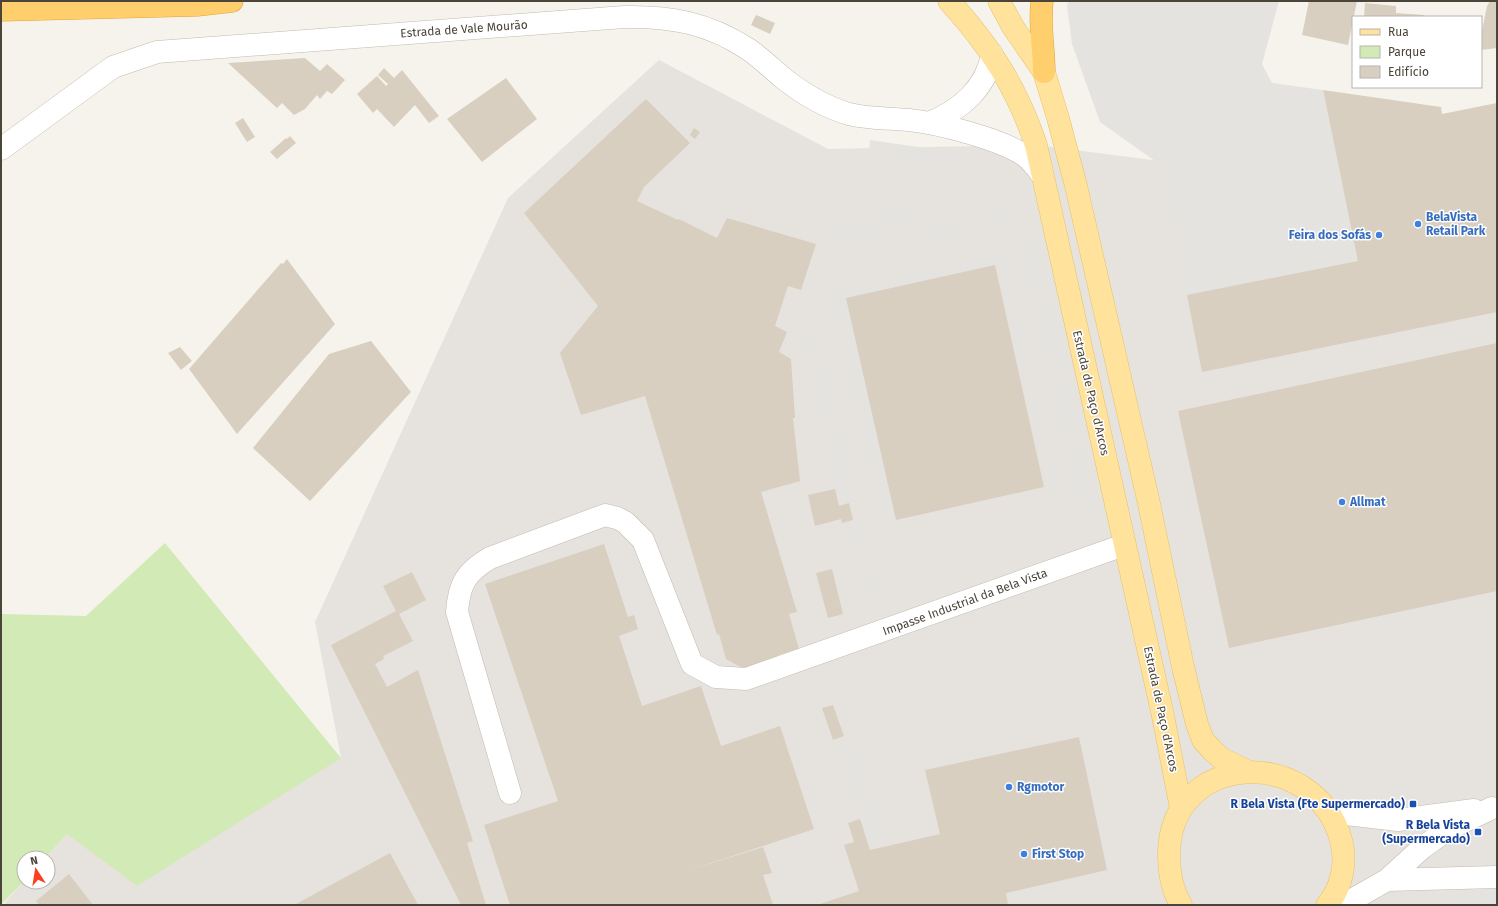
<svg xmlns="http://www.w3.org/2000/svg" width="1498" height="906" font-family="'Fira Sans',sans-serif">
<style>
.industrial{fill:#e6e2dd}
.green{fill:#d2eab5}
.parking{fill:#e5e3e0}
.building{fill:#d8cfc1}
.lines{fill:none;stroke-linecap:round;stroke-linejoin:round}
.minor-casing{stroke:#c2bbae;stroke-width:23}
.major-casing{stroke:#e6c16a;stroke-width:23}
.highway-casing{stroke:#e0a43c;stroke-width:23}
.minor{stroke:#fff;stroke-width:22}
.major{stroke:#ffe39c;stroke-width:22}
.highway{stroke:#ffcf6e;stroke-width:22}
.shop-dot{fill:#3f7fe0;stroke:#fff;stroke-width:1.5}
.transit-dot{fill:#1a4fb4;stroke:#fff;stroke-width:1.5}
.labels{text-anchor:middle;stroke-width:3;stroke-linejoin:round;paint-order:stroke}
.street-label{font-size:12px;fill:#4b4439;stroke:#fff}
.shop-label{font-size:12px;font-weight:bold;fill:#366cbe;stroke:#fff;text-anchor:start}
.transit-label{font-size:12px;font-weight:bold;fill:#164399;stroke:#fff;text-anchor:end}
</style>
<rect width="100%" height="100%" fill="#f6f3ec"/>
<!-- industrial -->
<path class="industrial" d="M659 60 828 149 1036 145 1376 189 1497 231V905H3L24 881 48 882V858H45L67 834 341 758 315 622 508 198Z"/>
<!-- green -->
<path class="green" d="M165 543 341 758 137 886 67 834 45 858H24V881L1 905V614L86 616Z"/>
<!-- parking -->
<path class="parking" d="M1069 1H1279L1262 64 1272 83 1323 90 1358 261 1187 295 1162 166 1100 122 1072 44 1067 6Z
M870 140 979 156 983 158 977 168 971 169 940 167 869 150Z
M914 205 910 229 827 248 832 222Z
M995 210 1011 211 1022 216 1031 224 1052 307 1097 517 1082 523 1014 224 914 245 918 227Z
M1006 253 1059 484 1044 487 1043 480 1046 479 998 266 994 265 846 298 896 520 883 522 828 289Z
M818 319 858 499 840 503 804 345 808 322Z
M864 522 879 589 862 593 847 526Z
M862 741 885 840 869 844 835 747Z
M1493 885H1497V905H1410L1479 891 1493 890Z"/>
<!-- building -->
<path class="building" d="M1309 1H1357L1348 45 1302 35Z
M1490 1H1497V48L1481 50V36L1487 6Z
M1365 3 1396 6V13L1424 15V17H1364Z
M756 15 775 23 770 34 751 25Z
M305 58 320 71 327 64 345 80 332 94 327 91 320 99 317 95 305 109 294 115 282 103 277 108 228 63Z
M384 68 394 78 402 70 439 116 429 123 415 105 394 127 377 109 373 113 357 94 377 76 386 86 388 84 378 75Z
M506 78 537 119 482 162 447 119Z
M1323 90 1441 107 1442 114 1497 103V312L1202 372 1187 295 1358 261Z
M646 99 690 143 644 187 637 201 678 220 679 219 717 238 727 218 816 244 801 290 788 286 775 326 787 332 779 352 791 359 795 418H793L800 481 761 492 797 612 789 614 799 649 778 655 779 659 744 669 726 659 719 634 717 635 645 396 581 415 560 353 598 306 524 213Z
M243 118 255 137 247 142 235 123Z
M694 128 700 132 695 139 690 135Z
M290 136 296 143 277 159 270 152 286 138 287 139Z
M287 259 335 324 237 434 189 369 281 263 283 264Z
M995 265 1044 487 896 520 846 298Z
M371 341 411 392 310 501 253 448 329 354Z
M1497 343V591L1229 648 1178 411Z
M180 347 192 361 181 370 168 353Z
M835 489 839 506 849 503 853 520 842 523 841 519 815 526 808 495Z
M604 544 628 617 634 615 638 629 619 636 642 706 701 686 721 746 780 726 814 829 687 871 763 847 772 873 763 875 773 905H510L484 825 558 801 485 584Z
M832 569 843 614 828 618 816 573Z
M412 572 426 600 399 614 413 641 383 656 384 659 375 664 387 687 418 670 473 841 467 843 486 905H461L331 645 396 611 383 586Z
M833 705 844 736 833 740 822 708Z
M1079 737 1107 870 1006 893 1008 905H817L859 891 844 845 854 842 848 823 860 819 870 850 940 834 925 770Z
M390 853 418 905H294Z
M69 874 93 905H39L36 901Z"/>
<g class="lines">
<defs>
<path id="minor" d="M929 123C959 111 987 88 992 54
M1 149 113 67 157 52 624 17C671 16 708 23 748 49 760 57 771 68 783 78 802 93 825 107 849 114 869 119 888 118 909 120 938 123 1000 139 1024 155 1032 161 1037 168 1042 175
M510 793 457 612C459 584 466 572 490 558L605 515 617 518 625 522 643 540 692 664 716 677 746 679 1124 545
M1329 812 1398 820 1474 810
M1387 880 1497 877
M1343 905 1387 880 1422 848 1448 829 1492 808"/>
<path id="major" d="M949 1C990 46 1017 88 1036 145L1163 716 1181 808
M999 1 1013 27 1044 72 1058 118 1076 186 1148 499 1183 667 1197 724 1203 740 1212 750 1222 759 1249 772
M1181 905C1172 890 1169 873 1169 856 1168 751 1315 744 1341 840 1347 862 1342 888 1327 905"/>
<path id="highway" d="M1042 1C1039 25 1044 48 1044 72
M1 10 197 5 232 1"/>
</defs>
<!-- minor casing -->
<use href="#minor" class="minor-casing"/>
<!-- major casing -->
<use href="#major" class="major-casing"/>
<!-- highway casing -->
<use href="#highway" class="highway-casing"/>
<!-- minor -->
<use href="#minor" class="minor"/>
<!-- major -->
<use href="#major" class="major"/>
<!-- highway -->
<use href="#highway" class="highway"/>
</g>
<!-- markers -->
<g class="shop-dot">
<circle cx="1418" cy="224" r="4"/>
<circle cx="1379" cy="235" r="4"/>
<circle cx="1342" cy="502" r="4"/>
<circle cx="1009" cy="787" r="4"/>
<circle cx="1024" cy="854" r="4"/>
</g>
<g class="transit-dot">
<rect x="1409" y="800" width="8" height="8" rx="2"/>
<rect x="1474" y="828" width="8" height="8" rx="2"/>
</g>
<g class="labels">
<!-- street labels -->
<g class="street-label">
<text transform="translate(464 29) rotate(-4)" y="4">Estrada de Vale Mourão</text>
<text transform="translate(1091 393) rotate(77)" y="4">Estrada de Paço d'Arcos</text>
<text transform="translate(965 602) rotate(-20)" y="4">Impasse Industrial da Bela Vista</text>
<text transform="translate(1161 709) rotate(78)" y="4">Estrada de Paço d'Arcos</text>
</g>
<!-- shop labels -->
<g class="shop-label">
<text x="1426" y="221">BelaVista<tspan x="1426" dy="14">Retail Park</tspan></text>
<text x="1371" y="239" text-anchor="end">Feira dos Sofás</text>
<text x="1350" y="506">Allmat</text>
<text x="1017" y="791">Rgmotor</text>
<text x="1032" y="858">First Stop</text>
</g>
<!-- transit labels -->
<g class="transit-label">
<text x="1405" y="808">R Bela Vista (Fte Supermercado)</text>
<text x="1470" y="829">R Bela Vista<tspan x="1470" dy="14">(Supermercado)</tspan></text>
</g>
</g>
<!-- border -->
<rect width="1498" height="906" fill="none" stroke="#4b4439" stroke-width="4"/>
<!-- legend -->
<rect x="1352" y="16" width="130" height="72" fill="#ffffff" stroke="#b7b4b0"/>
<rect x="1360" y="29" width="20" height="6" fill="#ffe39c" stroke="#b7b4b0"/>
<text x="1388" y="36" font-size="12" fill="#4b4439">Rua</text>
<rect x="1360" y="46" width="20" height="12" fill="#d2eab5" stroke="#b7b4b0"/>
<text x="1388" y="56" font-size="12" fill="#4b4439">Parque</text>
<rect x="1360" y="66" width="20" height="12" fill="#d8cfc1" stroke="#b7b4b0"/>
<text x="1388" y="76" font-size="12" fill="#4b4439">Edifício</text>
<!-- north arrow -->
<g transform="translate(36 870) rotate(348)"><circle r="19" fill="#ffffff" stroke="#b7b4b0"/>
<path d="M0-3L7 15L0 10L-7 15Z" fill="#fc3f1d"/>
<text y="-6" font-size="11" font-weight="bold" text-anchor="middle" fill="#4b4439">N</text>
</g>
</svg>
